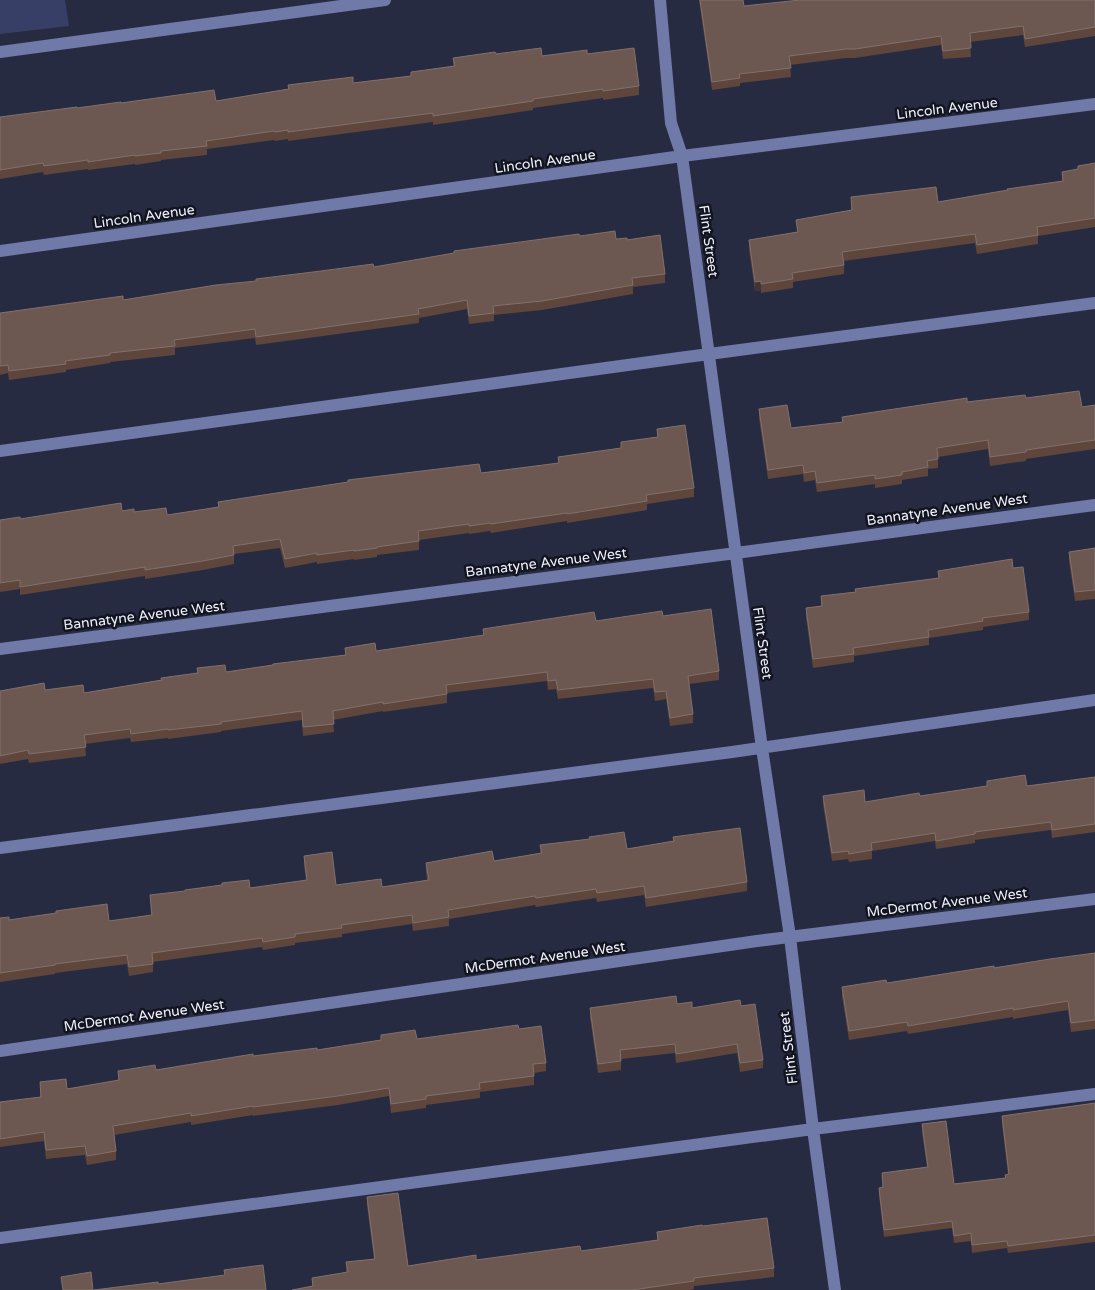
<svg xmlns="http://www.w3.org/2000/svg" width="1095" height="1290" font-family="'Varela Round',sans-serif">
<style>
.green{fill:#383f67}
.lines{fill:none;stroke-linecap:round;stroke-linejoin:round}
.minor{stroke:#707aa9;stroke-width:12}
.wall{fill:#5e463c}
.shaded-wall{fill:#413336}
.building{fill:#6d5851;stroke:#81706c}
.labels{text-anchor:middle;stroke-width:5;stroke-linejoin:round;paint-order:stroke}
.street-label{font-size:14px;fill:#edf0fc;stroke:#12151f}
</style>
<rect width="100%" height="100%" fill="#272b42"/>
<!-- green -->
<path class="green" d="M0 0H65L69 26 0 34Z"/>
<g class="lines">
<!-- minor -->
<path class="minor" d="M660 0 671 123 682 156 762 748 790 937 813 1129 835 1290
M0 52 385 0
M0 251 682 156 1095 104
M0 451 679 358 1095 303
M0 649 736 553 1095 505
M0 848 732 752 1095 700
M0 1051 757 941 1095 899
M0 1238 813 1129 1095 1094"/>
</g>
<!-- wall -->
<path class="wall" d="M699 0H743L744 6 1095 0V36L1025 47 1023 35 970 42 971 57 943 59 941 45 855 58H846L790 65 791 77 740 83V86L712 90Z
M496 54 542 56 587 54 639 86V95L603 100V98L533 108V110L433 125V122L288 141V139L275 141 274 140 207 149V155L161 160V161L135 165V164L88 170V169L44 175 43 172 0 179V117L121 103 216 101 288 89V85L353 83 411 76V72L453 66V58Z
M1095 163V227L1038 236V244L977 254 975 243 844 261V274L793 282V288L761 293V290L755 291 749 249V240L797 232 796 220 851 210V197L938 202 1062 181V172L1078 169V166Z
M580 236 627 240 665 274V283L633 287V294L542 310 494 315V321L469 324 467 309 419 318V323L256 345 255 338 175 348V355L110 362V363L66 370V372L9 380 8 373 0 375V313L123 300 374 267Z
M1026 398 1082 407 1095 405V449L1026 459V461L990 466 988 449 938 457V468L928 469V476L902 480V484L875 488V484L817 492 815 480 804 482 803 474 768 479 759 418V409L791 428 842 422V417L967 402Z
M657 429 694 488V497L647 504V510L567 523V521L491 533 490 531 469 534V533L419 540V550L377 555V557L354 560V559L317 564V562L285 568 280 548 234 554V564L203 570 145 579V576L20 595V589L0 592V520L20 519 122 511 167 515 218 507V502L481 473 558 463V457L621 448V442L657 437Z
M1095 548V599L1075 601 1069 561V552Z
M1013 568 1029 612V620L983 627V630L929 638V645L854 656V662L813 668 806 617V608L821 606V596L855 592V589L938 578V571Z
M663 616 719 671V680L689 684 693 714V723L670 726 666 699 655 701 653 688 558 699 556 689 548 690 547 681 447 693V703L383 712V711L333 720 334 732 303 736 302 720 221 731V732L168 739V738L131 742 130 738 85 744 86 756 29 763 28 759 0 764V691L45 690 84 693 161 680 197 673V668L226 672 345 655V648L376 651 483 636V629Z
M1095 777V832L1052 838 1051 830 975 840V843L936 849 935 841 872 851V859L849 862 848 859 832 861 823 804V796L865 802 920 796 987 786V781L1027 786Z
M673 837 747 882V891L646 907 644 895 597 902 596 898 536 907 535 905 449 919V926L413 931 412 924 342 934V937L295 943V945L263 950 262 947 153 962V972L129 976 127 964 55 973V974L0 982V918L9 920 109 921 151 915 150 895 250 888 306 880 304 865V856L336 885 382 887 427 880 426 872V863L494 861 540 853V845L627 849 673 841Z
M1095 953V1029L1071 1032 1068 1010 1013 1019V1017L908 1034 907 1031 849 1040 842 996V987L887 983Z
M677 1004 692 1008 741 1006 763 1060V1068L740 1072 737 1053 676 1063 675 1053 621 1059V1070L598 1073 590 1017V1008Z
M519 1029 546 1063V1071L534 1073V1085L480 1092V1098L426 1105V1108L391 1113 389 1096 338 1105 253 1116V1115L191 1125V1122L114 1135 116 1151V1160L87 1165 85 1155 46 1159 44 1141 0 1147V1102L40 1097V1082L67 1089 118 1081V1071L156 1070 253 1056 317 1050 381 1040V1035L417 1039Z
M1095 1103V1242L1008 1253 1007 1248 972 1253 971 1241 954 1243 952 1228 884 1237 879 1195V1188L883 1187 882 1173 927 1167 922 1132V1124L954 1184 1005 1178 1008 1174 1002 1124V1116Z
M367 1197 408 1266 581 1251 657 1240V1232L703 1226 774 1268V1277L694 1286V1289L690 1290H292L312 1286V1278L346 1273V1262L374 1259 367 1205Z"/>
<!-- shaded-wall -->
<path class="shaded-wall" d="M761 281V290L755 291V282Z"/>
<!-- building -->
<path class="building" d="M700 0H743L744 6 800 0H1095V27L1025 39 1023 26 970 33 971 48 943 51 941 36 855 49H846L789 56 791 68 739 74 740 78 712 82Z
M541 48 542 56 587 50V54L634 48 639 86 603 91V89L533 99V101L433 116V113L288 132V130L275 132 274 131 206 141 207 146 161 151V153L135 156V155L88 162V160L44 166 43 163 0 170V117L77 107V108L121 102V103L214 90 216 101 289 89 288 85 353 77V83L411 76V72L455 66 453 58 495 52 496 54Z
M1095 163V218L1037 227 1038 235 977 245 975 234 842 252 844 265 792 273 793 279 761 284V281L755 282 749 240 798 232 796 220 852 210 851 197 936 187 938 202 1008 190 1007 189 1063 181 1062 172 1078 169V166Z
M615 231 616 239 627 238V240L660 235 665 274 632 278 633 285 542 301 493 306 494 313 469 316 467 300 418 309 419 314 256 337 255 329 174 340 175 346 110 353V355L65 361 66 364 9 371 8 365 0 366V313L123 296V300L216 285 256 281V279L321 271 373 264 374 267 454 253V251L579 234 580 236Z
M1079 391 1082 407 1095 405V440L1026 450V452L990 457 988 440 937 448 938 459 927 461 928 467 902 472V475L875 479V475L817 483 815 471 804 473 803 465 768 470 759 409 787 405 791 428 843 422 842 417 967 398V402L1025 395 1026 398Z
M685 425 694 488 646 495 647 501 567 514V513L491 524 490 523 469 526V524L418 531 419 541 377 547V548L354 551V550L317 555V553L285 559 280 539 233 546 234 555 203 561 145 570V567L20 587V580L0 583V520L20 517V519L121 503 122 511 134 509V512L166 508 167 515 219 507 218 502 348 482V480L479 464 481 473 559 463 558 457 621 448V442L658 437 657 429Z
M1095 548V590L1075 592 1069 552Z
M1012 559 1013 568 1023 567 1029 612 982 618 983 621 928 630 929 637 853 648 854 654 813 659 806 608 822 606 821 596 856 592 855 589 939 578 938 571Z
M711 609 719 671 688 676 693 714 670 718 666 691 655 692 653 679 558 690 556 680 548 681 547 672 446 685 447 694 383 704V702L333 711 334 724 303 727 302 711 221 722V724L168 730V729L131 734 130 729 84 735 86 747 29 754 28 750 0 756V691L44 683 45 690 83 685 84 693 162 680 161 678 198 673 197 668 225 665 226 672 273 665V664L346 655 345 648 375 643 376 651 484 635 483 629 594 612 596 621 662 611 663 616Z
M1025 775 1027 786 1095 777V824L1052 830 1051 822 975 832V834L936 841 935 833 871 843 872 850 849 854 848 851 832 853 823 796 864 790 865 802 919 793 920 796 987 786V781Z
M740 828 747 882 646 898 644 886 597 893 596 889 536 898 535 896 448 910 449 917 413 923 412 915 341 925 342 928 295 934V937L263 942 262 938 152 953 153 964 129 967 127 955 55 964V965L0 973V918L9 917V920L56 913V911L107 904 109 921 152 915 150 895 185 891V890L222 885V883L249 880 250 888 307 880 304 856 332 852 336 885 381 879 382 887 429 880 426 863 492 851 494 861 542 853 540 845 590 839 589 837 624 832 627 849 674 841 673 837Z
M1095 953V1020L1071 1023 1068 1001 1013 1010V1008L908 1026 907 1022 849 1031 842 987 886 980 887 983 994 966V968L1050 959Z
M676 996 677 1004 692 1002V1008L740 1000 741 1006 755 1004 763 1060 740 1063 737 1044 676 1054 675 1044 620 1050 621 1061 598 1064 590 1008Z
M518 1025 519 1029 541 1026 546 1063 533 1064 534 1076 479 1083 480 1089 426 1096V1099L391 1104 389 1088 338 1096 253 1107V1106L191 1116V1113L113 1126 116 1151 87 1156 85 1146 46 1150 44 1132 0 1139V1102L41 1097 40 1082 66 1079 67 1089 119 1080 118 1071 155 1065 156 1070 253 1054V1056L317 1048V1050L381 1040V1035L415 1030 417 1039Z
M1095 1103V1235L1008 1246 1007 1241 972 1245 971 1233 954 1236 952 1221 884 1230 879 1188 883 1187 882 1173 928 1167 922 1124 946 1121 954 1184 1006 1178 1005 1175 1009 1174 1002 1116Z
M398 1193 408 1266 476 1255V1260L580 1246 581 1251 658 1240 657 1232 702 1225 703 1226 767 1218 774 1268 694 1278V1281L632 1290H292L313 1286 312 1278 348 1272 346 1262 375 1259 367 1197Z
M263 1265 266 1290H94L158 1282V1284L225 1275 224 1270Z
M91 1272 93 1290H63L61 1277Z"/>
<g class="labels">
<!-- street labels -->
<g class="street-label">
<text transform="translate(947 108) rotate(-7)" y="5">Lincoln Avenue</text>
<text transform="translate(545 161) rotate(-8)" y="5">Lincoln Avenue</text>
<text transform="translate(144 216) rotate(-8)" y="5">Lincoln Avenue</text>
<text transform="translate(709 241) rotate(82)" y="5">Flint Street</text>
<text transform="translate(947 509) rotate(-8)" y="5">Bannatyne Avenue West</text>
<text transform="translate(546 562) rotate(-7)" y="5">Bannatyne Avenue West</text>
<text transform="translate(144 615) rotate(-7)" y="5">Bannatyne Avenue West</text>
<text transform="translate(763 643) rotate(82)" y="5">Flint Street</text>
<text transform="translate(947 902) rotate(-7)" y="5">McDermot Avenue West</text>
<text transform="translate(545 957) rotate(-8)" y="5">McDermot Avenue West</text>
<text transform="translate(144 1015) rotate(-8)" y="5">McDermot Avenue West</text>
<text transform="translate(788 1048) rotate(-97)" y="5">Flint Street</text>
</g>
</g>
</svg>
